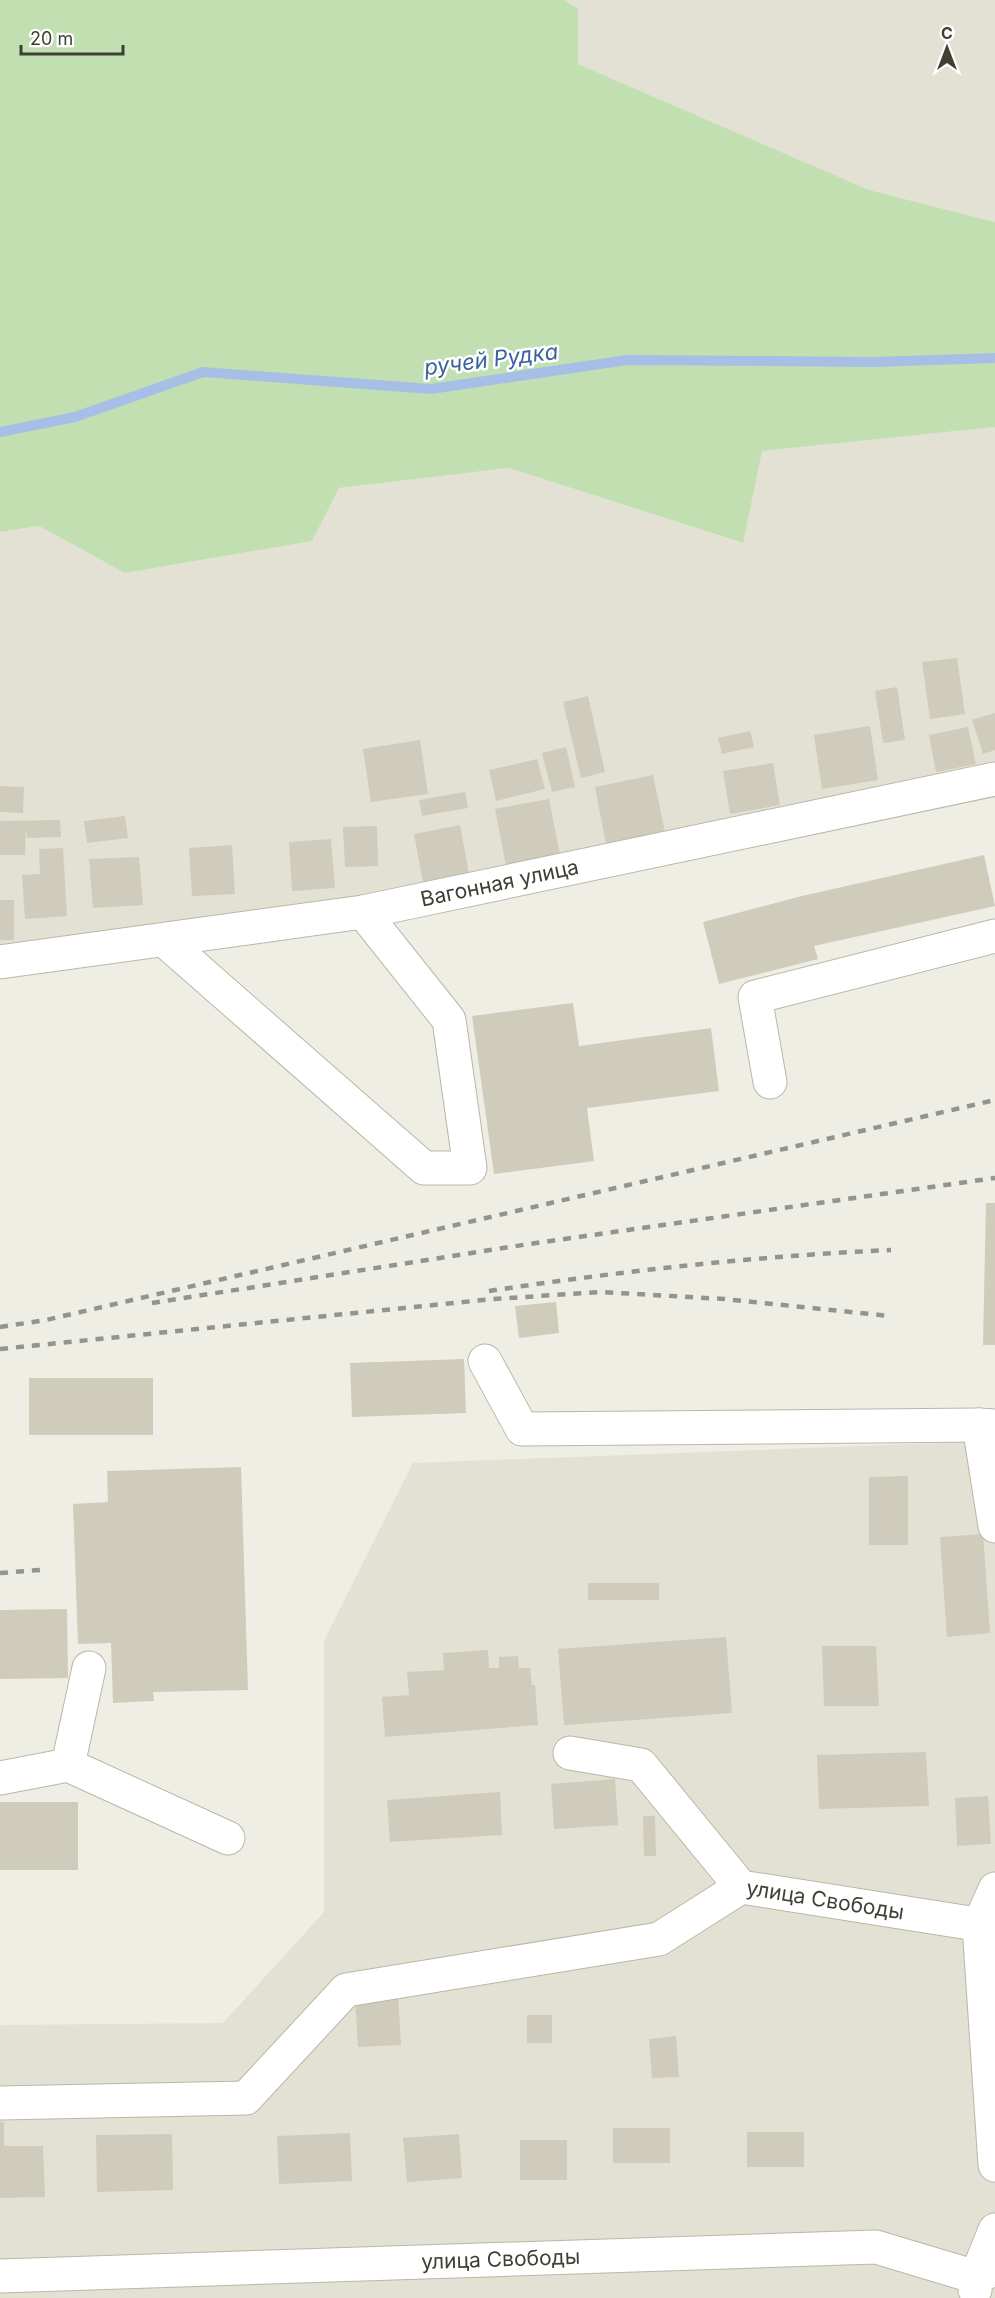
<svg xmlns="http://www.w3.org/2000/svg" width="995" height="2298" font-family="Inter,sans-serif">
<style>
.residential{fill:#e3e1d3}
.green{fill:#c1dfb1}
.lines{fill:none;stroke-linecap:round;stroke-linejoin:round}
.stream{stroke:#a7bfe6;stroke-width:10}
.building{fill:#d0ccbb}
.minor-casing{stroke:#bab7a8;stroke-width:35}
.minor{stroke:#fff;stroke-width:33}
.rail{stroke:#939393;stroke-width:4.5;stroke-dasharray:8 8;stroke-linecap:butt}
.labels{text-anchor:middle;stroke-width:5;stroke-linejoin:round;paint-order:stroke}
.street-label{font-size:21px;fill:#413f35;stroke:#fff}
.water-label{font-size:22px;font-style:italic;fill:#3c619e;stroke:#fff}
</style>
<rect width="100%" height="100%" fill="#efeee4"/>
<!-- residential -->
<path class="residential" d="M564 0H995V222L869 190 578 64V9Z
M995 427V773L363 901 0 949V532L39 526 125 573 312 541 339 488 509 468 742 543 761 451Z
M995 1441V2298H0V2025L223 2023 324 1912V1641L413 1463Z"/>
<!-- green -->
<path class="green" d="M0 0H564L578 9V64L869 190 995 222V427L762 451 743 543 509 468 339 488 312 541 125 573 39 526 0 532Z"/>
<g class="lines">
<!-- stream -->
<path class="stream" d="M0 432 75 417 203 372 431 389 627 360 873 362 995 358"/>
</g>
<!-- building -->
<path class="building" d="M957 658 965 714 930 719 922 662Z
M897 687 905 740 883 743 875 691Z
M588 696 605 772 581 778 563 702Z
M995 713V750L983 754 972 720Z
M870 726 878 780 822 789 814 735Z
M968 727 976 764 936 772 929 735Z
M750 731 754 747 722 754 718 738Z
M420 740 428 794 371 802 363 749Z
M566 747 575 787 552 792 542 753Z
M537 759 545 789 496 801 489 770Z
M773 763 780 805 730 814 723 771Z
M653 775 665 832 606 844 595 787Z
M0 786 24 787 23 813 0 812Z
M465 792 468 808 422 816 419 800Z
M549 799 560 855 506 866 495 809Z
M125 816 128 838 87 843 84 821Z
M60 820 61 837 27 838 26 827 25 855H0V821Z
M460 825 470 879 424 888 414 834Z
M377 826 378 866 345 867 343 827Z
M331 839 335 888 292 891 289 842Z
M232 845 235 894 192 896 189 848Z
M63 848 67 916 25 919 22 875 40 874 39 849Z
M984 855 995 906 814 946 818 959 719 984 703 922 802 896Z
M139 857 143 905 93 908 89 859Z
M0 900H14V940H0Z
M573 1003 579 1046 711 1028 719 1091 587 1108 594 1161 494 1174 472 1016Z
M986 1203H995V1345H983Z
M556 1302 559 1333 519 1338 515 1306Z
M464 1359 466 1413 352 1417 350 1363Z
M29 1378H153V1435H29Z
M241 1467 248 1690 153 1692 154 1701 113 1703 111 1643 78 1644 73 1504 108 1502 107 1471Z
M908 1476V1545H869V1477Z
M983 1534 990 1633 947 1637 940 1537Z
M588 1583H659V1600H588Z
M67 1609 68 1678 0 1679V1610Z
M726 1637 732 1713 564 1725 558 1649Z
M822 1646H876L879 1706H824Z
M488 1650 489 1668H499V1657L518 1656 519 1668H530L532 1685H535L538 1725 385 1737 382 1697 409 1695 407 1672 444 1670 443 1653Z
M926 1752 929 1806 819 1809 817 1755Z
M615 1779 618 1825 554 1829 551 1784Z
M500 1792 502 1835 390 1842 387 1800Z
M988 1796 991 1844 957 1846 955 1798Z
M0 1802H78V1870H0Z
M643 1816H655L656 1856H644Z
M398 1994 401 2045 358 2047 355 1997Z
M527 2015H552V2043H527Z
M676 2036 679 2077 652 2078 649 2039Z
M0 2122H4V2146H43L45 2197 0 2198Z
M613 2128H670V2163H613Z
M747 2132H804V2167H747Z
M350 2133 352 2181 279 2184 277 2136Z
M172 2134 173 2190 97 2192 96 2135Z
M459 2134 462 2178 407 2182 403 2138Z
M520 2140H567V2180H520Z"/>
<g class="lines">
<defs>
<g id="minor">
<path d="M164 940 424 1168H470L449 1020 363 912"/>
<path id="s1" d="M0 962 363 912 995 779"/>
<path d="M770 1082 755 997 995 936"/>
<path d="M485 1361 522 1429 979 1425"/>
<path d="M995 1426 979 1425 995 1526"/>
<path id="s2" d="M570 1753 641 1765 741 1887 995 1927"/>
<path d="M68 1765 228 1838"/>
<path d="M0 1778 68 1765 89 1668"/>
<path d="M995 1889 979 1925 995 2165"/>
<path d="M0 2103 246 2098 346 1990 659 1939 741 1887"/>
<path id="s3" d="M0 2276 876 2247 976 2277 995 2269"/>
<path d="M975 2290 976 2277 995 2230"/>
</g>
</defs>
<!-- minor casing -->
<use href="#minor" class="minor-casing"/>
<!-- minor -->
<use href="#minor" class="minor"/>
<!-- rail -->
<path class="rail" d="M489 1291C622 1271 757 1256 891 1250
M152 1303 529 1244 995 1178
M0 1327 46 1320 995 1100
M0 1349 493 1299 601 1292 724 1299 890 1316
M0 1573 40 1570"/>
</g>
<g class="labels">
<!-- street labels -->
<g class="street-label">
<text dy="7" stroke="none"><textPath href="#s1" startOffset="506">Вагонная улица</textPath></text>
<text dy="7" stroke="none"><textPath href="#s2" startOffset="315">улица Свободы</textPath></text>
<text dy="7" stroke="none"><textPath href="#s3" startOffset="501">улица Свободы</textPath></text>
</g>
<!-- water labels -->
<g class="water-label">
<text transform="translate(491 359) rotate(-7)" y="8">ручей Рудка</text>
</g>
</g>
<!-- north arrow -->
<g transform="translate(947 48)" stroke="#ffffff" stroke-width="4.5" paint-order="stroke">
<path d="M0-4.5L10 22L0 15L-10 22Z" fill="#413f35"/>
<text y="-9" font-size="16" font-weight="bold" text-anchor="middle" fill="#413f35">С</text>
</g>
<!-- scale -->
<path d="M21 45v9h102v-9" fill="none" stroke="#413f35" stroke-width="3"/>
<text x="30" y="45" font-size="18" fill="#413f35" stroke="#ffffff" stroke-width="4.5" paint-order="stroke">20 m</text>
</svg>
